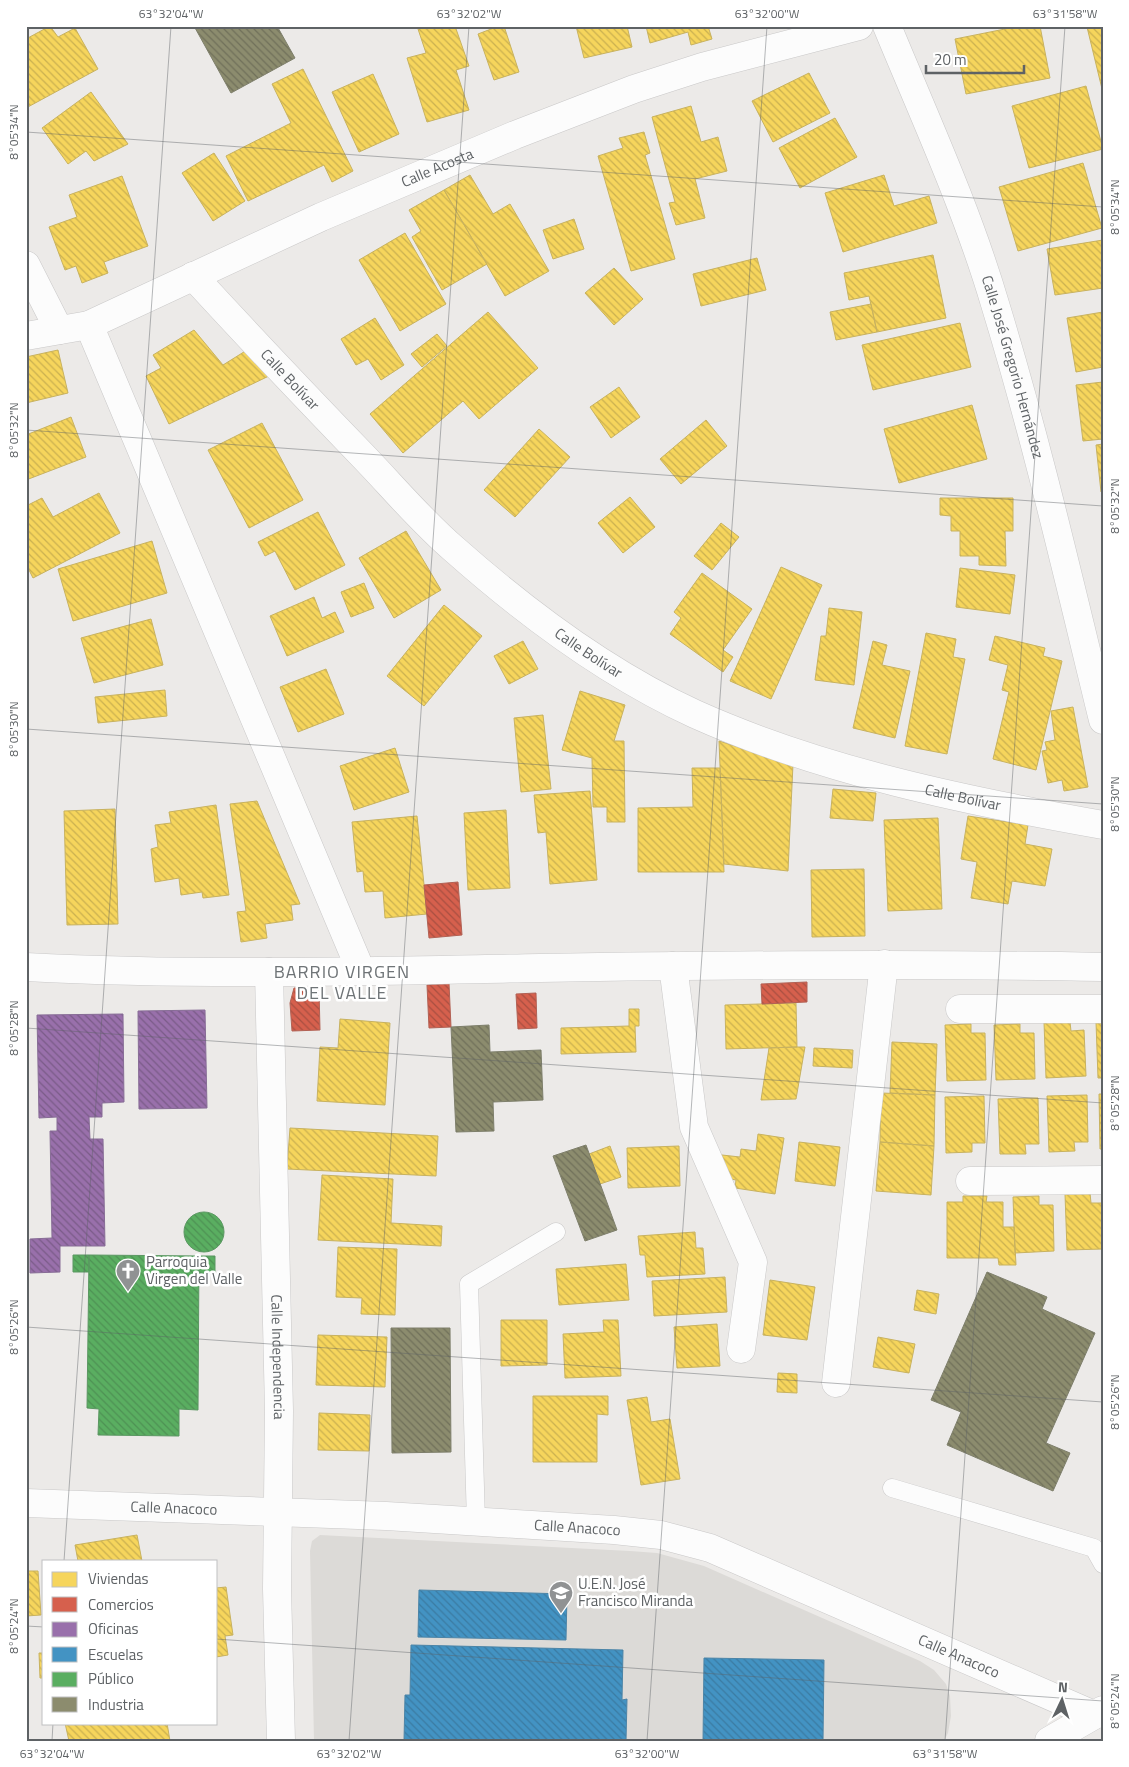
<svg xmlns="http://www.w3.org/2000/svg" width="1129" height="1767" font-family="'Titillium Web',sans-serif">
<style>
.education{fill:#dcdad7}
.homes{fill:url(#homes-back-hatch);stroke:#c8b25f}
.shops{fill:url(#shops-back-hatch);stroke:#b26154}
.offices{fill:url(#offices-back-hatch);stroke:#876c96}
.schools{fill:url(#schools-back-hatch);stroke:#4b84a7}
.public{fill:url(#public-back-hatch);stroke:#5b9762}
.industry{fill:url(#industry-back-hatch);stroke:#7e7f6b}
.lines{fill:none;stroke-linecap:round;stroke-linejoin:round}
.lane-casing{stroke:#c9c8c8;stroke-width:19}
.street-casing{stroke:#c9c8c8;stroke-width:29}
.lane{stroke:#fcfcfc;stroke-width:18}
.street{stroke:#fcfcfc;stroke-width:28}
.ticks{fill:none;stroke:#5e6265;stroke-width:1;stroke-opacity:0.45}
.labels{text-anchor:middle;stroke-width:5;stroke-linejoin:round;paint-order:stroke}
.street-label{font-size:15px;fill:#5e6265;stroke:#fff}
.poi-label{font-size:15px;fill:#5e6265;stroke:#fff;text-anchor:start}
.quarter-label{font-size:18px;letter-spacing:1px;fill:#6f7477;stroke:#fff}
.neatline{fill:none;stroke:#5e6265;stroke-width:2}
.ticks-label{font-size:12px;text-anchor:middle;fill:#5e6265}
</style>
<defs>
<pattern id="homes-back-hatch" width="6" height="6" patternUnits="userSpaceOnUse" patternTransform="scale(1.25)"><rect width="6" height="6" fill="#f6d55c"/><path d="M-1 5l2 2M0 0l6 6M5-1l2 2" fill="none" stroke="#cab050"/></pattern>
<pattern id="shops-back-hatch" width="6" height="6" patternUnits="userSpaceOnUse" patternTransform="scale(1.25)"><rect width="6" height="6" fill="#d6604d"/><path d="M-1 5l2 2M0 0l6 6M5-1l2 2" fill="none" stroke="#a84f41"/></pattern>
<pattern id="offices-back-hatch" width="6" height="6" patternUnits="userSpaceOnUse" patternTransform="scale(1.25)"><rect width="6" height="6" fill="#9970ab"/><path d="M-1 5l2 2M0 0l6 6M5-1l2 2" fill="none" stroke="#7a5b88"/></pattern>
<pattern id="schools-back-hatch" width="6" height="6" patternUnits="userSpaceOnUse" patternTransform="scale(1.25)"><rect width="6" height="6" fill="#4393c3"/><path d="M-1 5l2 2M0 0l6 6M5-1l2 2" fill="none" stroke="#3b7ba2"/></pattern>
<pattern id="public-back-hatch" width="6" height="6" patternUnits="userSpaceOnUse" patternTransform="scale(1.25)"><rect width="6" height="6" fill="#5aae61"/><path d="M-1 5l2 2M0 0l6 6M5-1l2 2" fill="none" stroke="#4e9154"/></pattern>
<pattern id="industry-back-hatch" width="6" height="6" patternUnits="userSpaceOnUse" patternTransform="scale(1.25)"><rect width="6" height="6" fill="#8c8c6e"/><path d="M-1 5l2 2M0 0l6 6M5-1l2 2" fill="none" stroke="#70705a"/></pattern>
</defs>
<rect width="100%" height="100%" fill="#eceae8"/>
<!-- education -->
<path class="education" d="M26 1093H29L26 1236Z
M320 1535 630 1551 657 1553 704 1566 920 1661 934 1670 946 1684 950 1696 951 1716 948 1733 944 1741H314L310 1551 312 1541Z"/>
<!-- homes -->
<path class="homes" d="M50 26 58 37 75 28 98 69 26 108V39Z
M417 26H455L469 66 456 70 469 110 427 122 407 58 426 53Z
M499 26H504L519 72 494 80 478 34Z
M576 26H627L632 47 584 58Z
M646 26H708L712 39 691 45 688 32 650 43Z
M1020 26H1040L1050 78 966 94 955 39Z
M1103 26V93L1087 27Z
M303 69 353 171 332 182 324 165 248 201 226 156 291 123 272 84Z
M809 73 830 113 773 142 752 101Z
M373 74 399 134 359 152 332 92Z
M1086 86 1103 149 1029 168 1012 106Z
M91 92 128 144 94 161 86 151 68 164 42 128Z
M691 106 701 142 718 137 727 171 695 179 705 218 676 225 669 203 675 202 652 117Z
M835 118 857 157 800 188 779 148Z
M644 132 650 153 645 155 675 259 631 271 598 156 623 148 619 138Z
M214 153 245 201 213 221 182 173Z
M1083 163 1102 228 1018 251 999 187Z
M470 175 493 214 510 204 549 271 505 296 444 190Z
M884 175 894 206 929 196 937 223 843 252 825 193Z
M122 176 148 246 104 262 108 273 82 283 76 266 65 270 49 227 77 217 69 195Z
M444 190 487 264 442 290 412 237 421 231 409 210Z
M574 219 584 249 553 259 543 230Z
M405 233 446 304 400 331 359 260Z
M1103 240V288L1055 295 1047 249Z
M933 255 946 318 877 332 869 296 849 300 844 273Z
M757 258 766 290 701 306 693 274Z
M614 268 643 299 614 325 585 293Z
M871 304 877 332 836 340 830 312Z
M488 312 538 368 479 419 463 401 403 453 370 414Z
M1103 312V367L1076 372 1067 318Z
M375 318 404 365 381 380 368 359 356 365 341 339Z
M960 323 971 367 873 390 862 345Z
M194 330 223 365 247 350 271 375 169 424 146 376 161 368 153 355Z
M437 334 447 346 422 367 411 354Z
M58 350 68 393 26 403V357Z
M1103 382V439L1083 441 1076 385Z
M619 387 640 417 611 438 590 407Z
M972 405 987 459 899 483 884 429Z
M71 417 86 457 26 480V435Z
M706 420 727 446 681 484 660 459Z
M262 423 303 500 249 528 208 450Z
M539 429 570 457 515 517 484 490Z
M1103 444V491L1101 492 1096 445Z
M99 493 120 533 33 578 26 564V506L42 498 53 517Z
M630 497 655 527 623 553 598 523Z
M940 498H1013V531H1005L1006 566 979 565V556H960V531H951V516L940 515Z
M318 512 345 565 295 590 275 551 265 556 258 542Z
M721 523 739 537 712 570 694 556Z
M406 531 441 590 394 618 359 558Z
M152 541 167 593 73 621 58 569Z
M781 567 822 585 771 699 730 681Z
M960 568 1015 575 1010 614 956 607Z
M702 573 752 609 723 650 733 657 723 672 670 634 681 618 674 612Z
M364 583 374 608 351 617 341 592Z
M314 597 322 618 335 612 344 632 287 656 270 616Z
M444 605 482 636 424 706 387 676Z
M829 608 862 612 854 685 815 680 821 636H826Z
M151 619 163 665 94 683 81 638Z
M926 633 956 639 953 657 965 659 947 754 905 746Z
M995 636 1045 648 1043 656 1062 661 1036 770 993 759 1009 692 1002 690 1008 665 989 660Z
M523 641 538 669 509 684 494 656Z
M873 641 887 645 882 665 910 671 895 738 853 728Z
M326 669 344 714 298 732 280 687Z
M165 690 167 716 98 723 95 697Z
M580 691 625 705 614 741H624L625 822H607V807H593L592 758 562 750Z
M1073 707 1088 787 1064 791 1062 780 1048 783 1042 751 1047 750 1045 742 1055 740 1051 711Z
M543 715 551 789 521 792 514 718Z
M719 741 793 764 788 871 724 864Z
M395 748 409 792 354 810 340 766Z
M692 768H720L724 872H638V808L693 807Z
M833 789 876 793 873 821 830 818Z
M590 791 597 880 550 884 546 832 538 833 534 795Z
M257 801 300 904 291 905 293 920 265 924 267 938 241 942 237 912 246 911 230 804Z
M216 805 229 895 203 898 202 892 181 895 179 878 155 882 151 849 158 847 155 825 171 823 169 812Z
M115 809 118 924 67 925 64 811Z
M506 810 510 888 468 890 464 813Z
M417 816 427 914 385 918 383 891 365 892 363 871 357 872 352 822Z
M968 816 1028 825 1025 844 1052 849 1045 886 1012 881 1008 904 971 898 977 862 961 859Z
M938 818 942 909 888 911 884 820Z
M864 869 865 936 812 937 811 870Z
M796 1003 797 1047 726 1049 725 1005Z
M629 1009H639V1026H635L636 1052 561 1054V1028L629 1026Z
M340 1019 390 1023 385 1105 317 1101 320 1047 338 1048Z
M1044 1022H1070L1071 1031 1084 1030 1086 1076 1046 1078Z
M1096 1022H1103V1078H1098Z
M971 1024V1033H985L986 1080 947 1081 945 1025Z
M1020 1024V1033H1034L1035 1079 996 1080 994 1025Z
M892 1042 937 1044 935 1095 890 1093Z
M797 1047H805L796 1099 761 1100 769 1048Z
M814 1048 853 1050 852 1068 813 1066Z
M881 1093 935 1095 934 1146 880 1142Z
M1099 1094H1103V1149H1100Z
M1087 1095 1088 1142H1074L1075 1151 1049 1152 1047 1096Z
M984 1096 985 1143H972V1152L946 1153 945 1097Z
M1038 1098 1039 1144H1025L1026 1154H1000L998 1099Z
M290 1128 438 1136 436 1176 287 1169Z
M758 1134 784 1138 775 1194 735 1188 736 1180 725 1178 713 1154 740 1157 741 1149 756 1151Z
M799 1142 840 1147 835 1186 795 1181Z
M880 1142 934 1146 931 1195 876 1191Z
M610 1146 621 1177 600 1184 589 1154Z
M679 1146 680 1186 628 1188 627 1148Z
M322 1175 393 1179 391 1223 442 1226 441 1246 318 1240Z
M1090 1193 1091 1203H1103V1249L1067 1250 1065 1194Z
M963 1196H987L986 1202H1003V1227H1014L1016 1265H999L998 1258H947V1202H963Z
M1039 1196V1205H1053L1054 1251 1015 1253 1013 1197Z
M695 1232 696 1248H703L705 1274 647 1277 645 1255H640L638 1236Z
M338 1247 397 1249 395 1315 361 1314 362 1298 336 1297Z
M626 1264 629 1300 559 1305 556 1269Z
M725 1277 727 1312 654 1316 652 1281Z
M770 1280 815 1287 807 1340 763 1335Z
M917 1290 939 1294 936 1314 914 1310Z
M501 1320H547V1365L501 1366Z
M603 1320H618L621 1376 565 1378 563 1334 604 1332Z
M717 1324 720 1366 677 1368 674 1327Z
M318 1335 387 1337 385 1387 316 1385Z
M878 1337 915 1344 909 1373 873 1367Z
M778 1373 797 1374V1393L777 1392Z
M533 1396H608V1415L597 1414V1462H533Z
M647 1397 651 1422 670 1419 680 1479 641 1485 627 1400Z
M319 1413 370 1415 369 1451 318 1450Z
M137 1535 142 1561H78L75 1545Z
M26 1571H38L41 1615 26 1616Z
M226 1587 233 1635 225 1636 228 1655 216 1657V1588Z
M39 1653H44V1678H40Z
M65 1723H167L170 1741H69Z"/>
<!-- shops -->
<path class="shops" d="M458 882 462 935 429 938 424 885Z
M807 982V1002L762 1004 761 984Z
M449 983 451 1027 429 1028 427 985Z
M294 988 319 989 320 1030 292 1031 290 1003Z
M536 993 537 1028 518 1029 516 994Z"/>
<!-- offices -->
<path class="offices" d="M205 1010 207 1108 139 1109 138 1011Z
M123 1014 124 1102 102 1103V1117H89L90 1139H103L105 1246H60V1272L30 1273V1239L52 1238 50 1131H57V1117L39 1118 37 1015Z"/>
<!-- schools -->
<path class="schools" d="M419 1590 567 1594 566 1640 418 1637Z
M411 1645 623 1650 622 1700 627 1699 626 1741H404L405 1695H410Z
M704 1658 824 1660 823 1741H703Z"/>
<!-- public -->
<path class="public" d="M184 1232a20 20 0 1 1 40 0a20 20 0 1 1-40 0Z
M73 1255H89V1272H73Z
M89 1255 199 1256 198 1410 179 1409V1436L98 1435 99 1409 87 1408Z
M199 1256H215V1274L199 1273Z"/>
<!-- industry -->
<path class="industry" d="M194 26H277L295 58 231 93Z
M489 1025 490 1052 541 1050 543 1100 493 1102 494 1131 456 1132 451 1027Z
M586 1145 617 1230 585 1241 553 1156Z
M987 1272 1047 1297 1042 1309 1095 1333 1046 1443 1070 1453 1053 1491 947 1445 961 1412 931 1400Z
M391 1328H450L451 1452 392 1453Z"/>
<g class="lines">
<defs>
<path id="lane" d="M892 1488 1094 1548 1103 1564
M476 1522 469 1284 556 1232"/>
<g id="street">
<path id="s1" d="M887 26C925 118 967 209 995 304 1037 441 1069 581 1103 720"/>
<path d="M26 265 59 330"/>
<path id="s2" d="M193 276C249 337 306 397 363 456 393 487 422 522 455 550 525 612 610 675 695 714 822 771 967 801 1103 825"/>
<path d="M89 325 361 971"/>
<path id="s3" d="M26 336 89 325 321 217 515 135 634 89 702 67 859 26"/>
<path d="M673 966 694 1127 753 1262 741 1349"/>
<path d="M26 967C197 976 369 971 540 968 728 965 915 963 1103 967"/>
<path id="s4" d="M269 972 279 1411 277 1589 281 1741"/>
<path d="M960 1009H1103"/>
<path d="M970 1181 1103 1180"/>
<path d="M836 1383 884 964"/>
<path id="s5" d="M26 1503 386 1516 614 1530 661 1535 710 1548 1094 1715"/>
<path d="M1049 1741 1103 1710"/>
</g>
</defs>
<!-- lane casing -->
<use href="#lane" class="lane-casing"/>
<!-- street casing -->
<use href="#street" class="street-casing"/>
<!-- lane -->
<use href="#lane" class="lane"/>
<!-- street -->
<use href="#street" class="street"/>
</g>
<!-- ticks -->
<path class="ticks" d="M26 132 1103 207M26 430 1103 506M26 729 1103 804M26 1028 1103 1103M26 1327 1103 1402M64 1561 171 26M26 1626 44 1627M216 1639 1103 1701M52 1741 53 1723M349 1741 469 26M647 1741 767 26M945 1741 1065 26"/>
<!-- icons -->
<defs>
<symbol id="church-pin" viewBox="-11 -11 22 30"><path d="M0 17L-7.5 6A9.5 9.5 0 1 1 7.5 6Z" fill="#909293" stroke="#fff"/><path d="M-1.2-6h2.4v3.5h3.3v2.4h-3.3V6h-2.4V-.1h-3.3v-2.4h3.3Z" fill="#fff"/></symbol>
<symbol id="school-pin" viewBox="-11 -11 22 30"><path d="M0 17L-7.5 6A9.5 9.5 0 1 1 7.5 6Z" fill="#909293" stroke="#fff"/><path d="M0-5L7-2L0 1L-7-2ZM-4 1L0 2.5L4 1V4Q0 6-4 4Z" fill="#fff"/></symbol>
</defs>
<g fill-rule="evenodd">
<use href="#church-pin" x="114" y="1257" width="28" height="38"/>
<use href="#school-pin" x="547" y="1579" width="28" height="38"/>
</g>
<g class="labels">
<!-- street labels -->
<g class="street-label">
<text dy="5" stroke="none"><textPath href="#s3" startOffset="446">Calle Acosta</textPath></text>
<text dy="5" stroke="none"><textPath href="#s1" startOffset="364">Calle José Gregorio Hernández</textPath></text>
<text dy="5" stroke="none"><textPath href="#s2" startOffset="142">Calle Bolívar</textPath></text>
<text dy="5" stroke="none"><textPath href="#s2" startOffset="548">Calle Bolívar</textPath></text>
<text dy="5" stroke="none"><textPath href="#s2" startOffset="952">Calle Bolívar</textPath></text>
<text dy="5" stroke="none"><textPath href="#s4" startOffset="385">Calle Independencia</textPath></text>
<text dy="5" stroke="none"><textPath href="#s5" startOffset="148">Calle Anacoco</textPath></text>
<text dy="5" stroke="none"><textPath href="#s5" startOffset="552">Calle Anacoco</textPath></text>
<text dy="5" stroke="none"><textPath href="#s5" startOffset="958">Calle Anacoco</textPath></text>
</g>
<!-- poi labels -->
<g class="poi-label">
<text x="146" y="1267">Parroquia<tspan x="146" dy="17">Virgen del Valle</tspan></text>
<text x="578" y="1589">U.E.N. José<tspan x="578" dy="17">Francisco Miranda</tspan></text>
</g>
<!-- quarter labels -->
<g class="quarter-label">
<text x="342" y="978">BARRIO VIRGEN<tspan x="342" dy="21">DEL VALLE</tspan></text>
</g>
</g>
<!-- border -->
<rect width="1129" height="1767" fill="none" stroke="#ffffff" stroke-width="55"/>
<!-- legend -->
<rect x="42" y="1560" width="175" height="165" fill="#ffffff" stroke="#bfc0c1"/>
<rect x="52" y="1572" width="25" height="15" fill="#f6d55c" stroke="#bfc0c1"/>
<text x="88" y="1584" font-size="15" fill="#5e6265">Viviendas</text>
<rect x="52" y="1597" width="25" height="15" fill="#d6604d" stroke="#bfc0c1"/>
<text x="88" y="1610" font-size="15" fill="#5e6265">Comercios</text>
<rect x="52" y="1622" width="25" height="15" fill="#9970ab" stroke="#bfc0c1"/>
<text x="88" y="1634" font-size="15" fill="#5e6265">Oficinas</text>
<rect x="52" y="1647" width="25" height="15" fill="#4393c3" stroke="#bfc0c1"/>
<text x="88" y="1660" font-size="15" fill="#5e6265">Escuelas</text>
<rect x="52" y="1672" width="25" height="15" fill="#5aae61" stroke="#bfc0c1"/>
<text x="88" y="1684" font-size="15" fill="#5e6265">Público</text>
<rect x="52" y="1697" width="25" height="15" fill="#8c8c6e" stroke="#bfc0c1"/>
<text x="88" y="1710" font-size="15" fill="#5e6265">Industria</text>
<!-- north arrow -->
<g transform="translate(1062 1700) rotate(4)" stroke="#ffffff" stroke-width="4" paint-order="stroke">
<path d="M0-4L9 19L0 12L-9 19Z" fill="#5e6265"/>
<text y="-8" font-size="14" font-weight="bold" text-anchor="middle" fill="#5e6265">N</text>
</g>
<!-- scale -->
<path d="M926 65v8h98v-8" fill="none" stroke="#5e6265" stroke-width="2.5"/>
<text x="934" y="65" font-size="15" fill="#5e6265" stroke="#ffffff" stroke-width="4" paint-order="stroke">20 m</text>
<rect x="28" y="28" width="1074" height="1712" class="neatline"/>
<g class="ticks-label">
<text x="171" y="18">63°32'04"W</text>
<text x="469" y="18">63°32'02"W</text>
<text x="767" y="18">63°32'00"W</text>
<text x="1065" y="18">63°31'58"W</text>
<text transform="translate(14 132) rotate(-90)" y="4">8°05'34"N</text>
<text transform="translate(1115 207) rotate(-90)" y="4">8°05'34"N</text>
<text transform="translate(14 430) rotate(-90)" y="4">8°05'32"N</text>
<text transform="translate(1115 506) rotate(-90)" y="4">8°05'32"N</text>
<text transform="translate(14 729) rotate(-90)" y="4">8°05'30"N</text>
<text transform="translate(1115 804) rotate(-90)" y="4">8°05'30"N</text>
<text transform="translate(14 1028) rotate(-90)" y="4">8°05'28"N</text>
<text transform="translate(1115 1103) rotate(-90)" y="4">8°05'28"N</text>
<text transform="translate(14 1327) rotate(-90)" y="4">8°05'26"N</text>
<text transform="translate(1115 1402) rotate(-90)" y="4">8°05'26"N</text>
<text transform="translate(14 1626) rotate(-90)" y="4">8°05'24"N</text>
<text transform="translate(1115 1701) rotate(-90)" y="4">8°05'24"N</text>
<text x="52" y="1758">63°32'04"W</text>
<text x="349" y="1758">63°32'02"W</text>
<text x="647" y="1758">63°32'00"W</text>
<text x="945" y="1758">63°31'58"W</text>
</g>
</svg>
